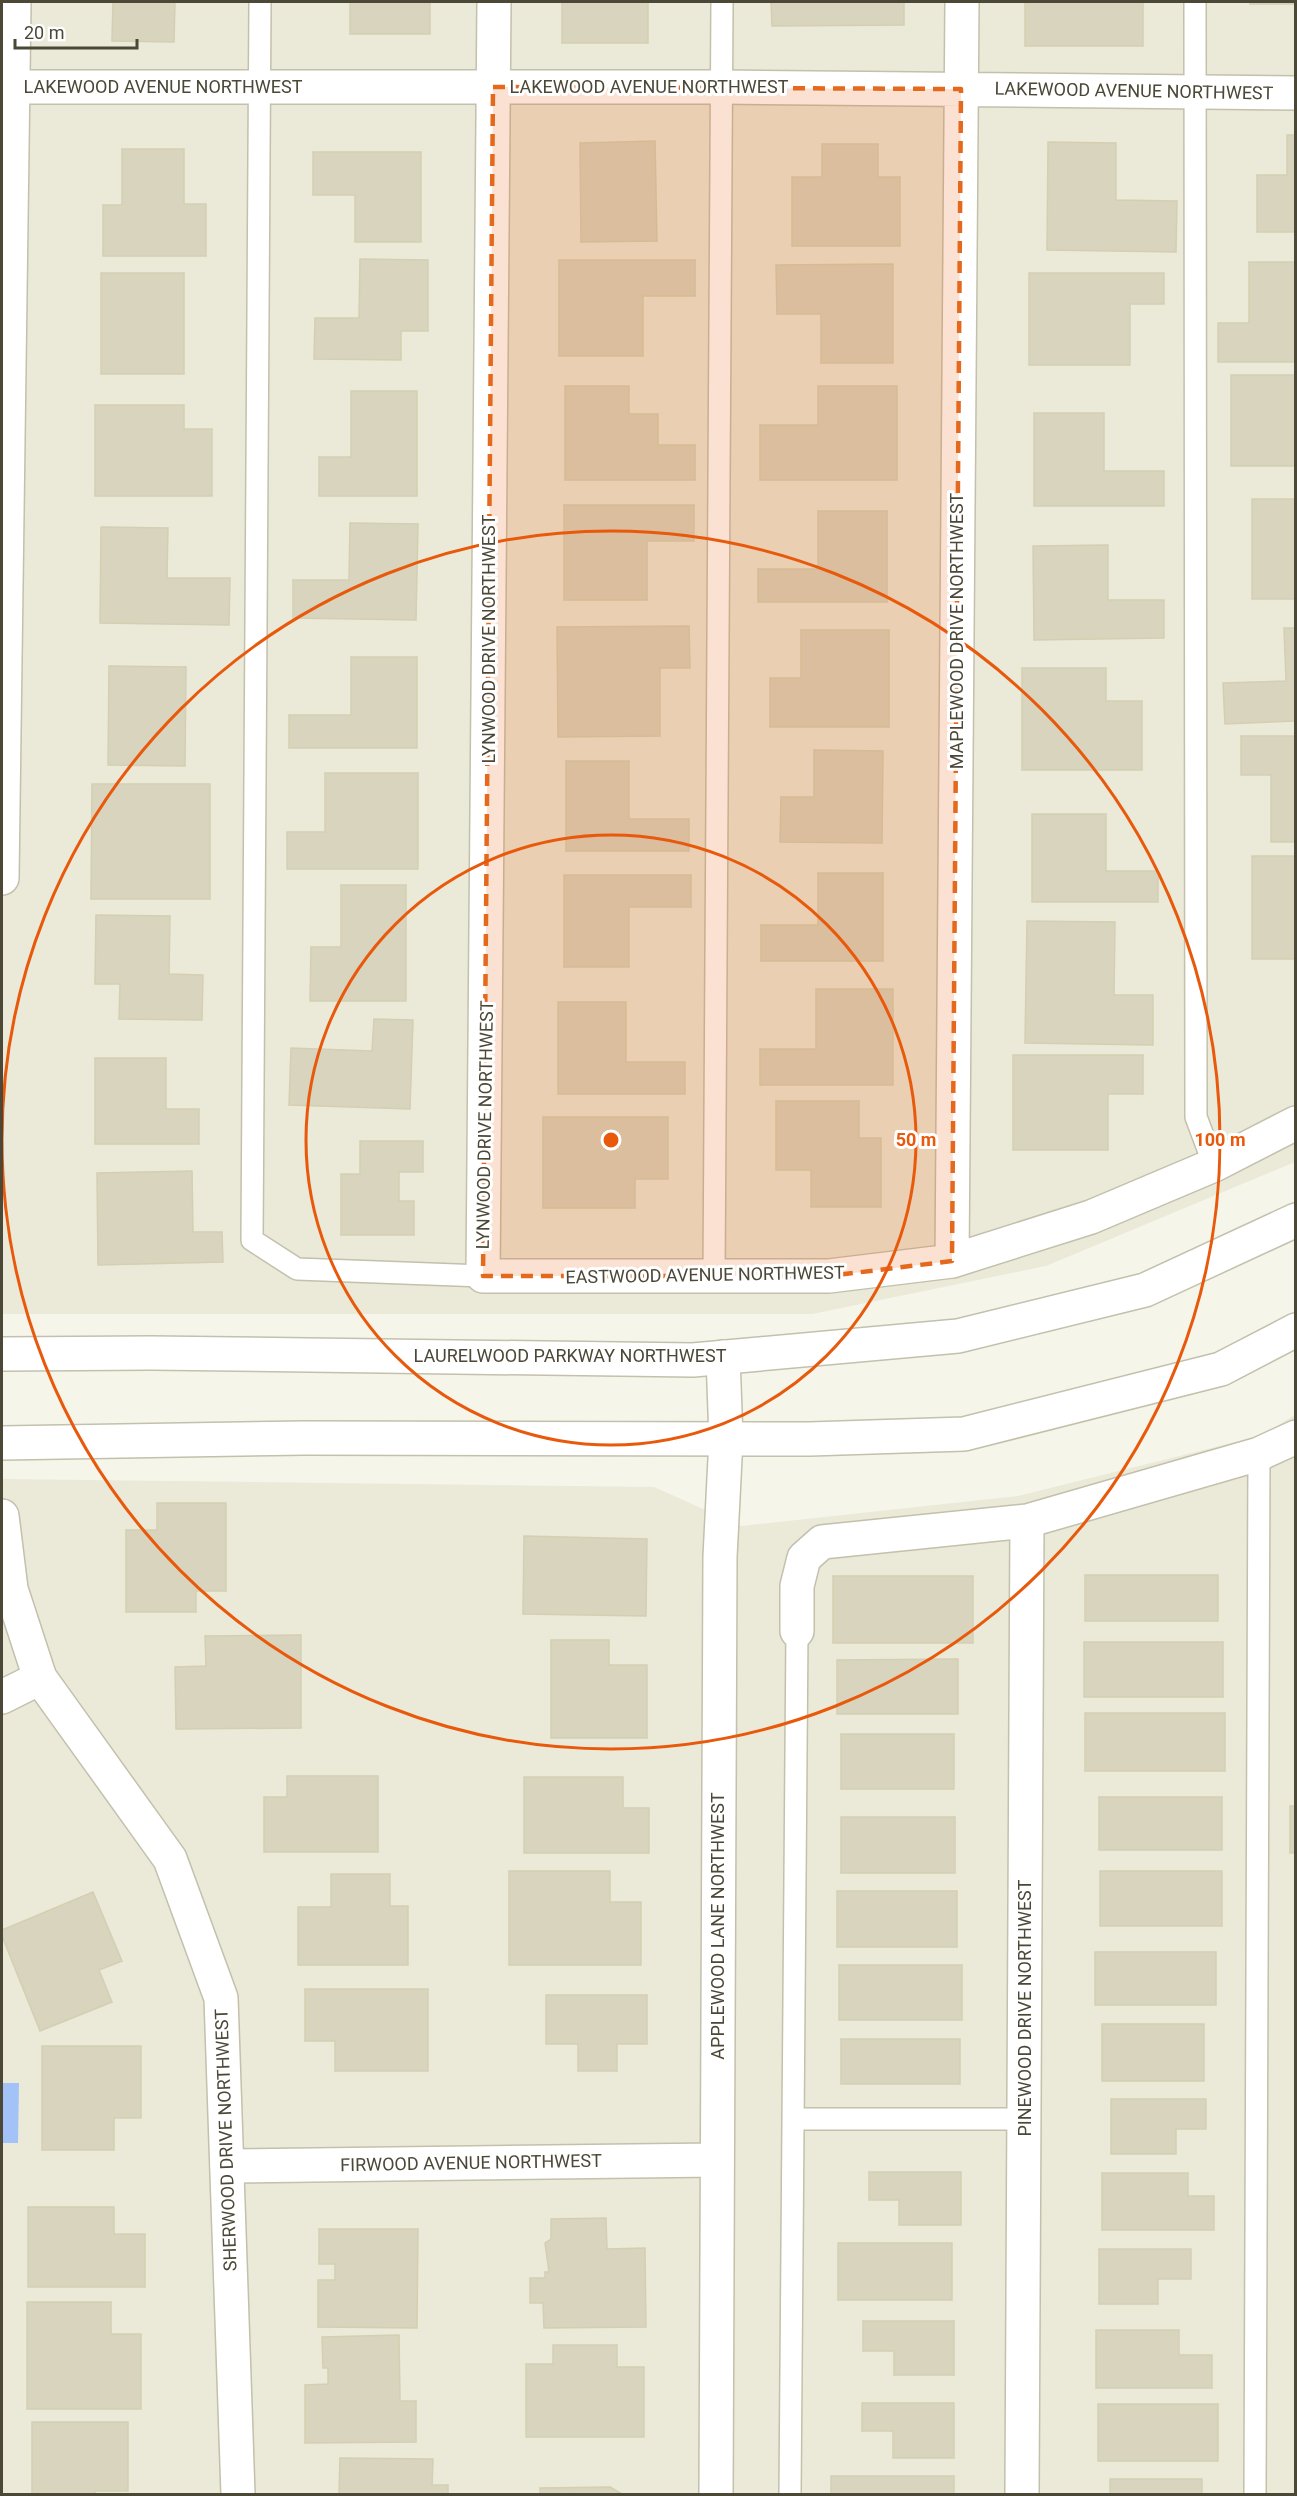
<svg xmlns="http://www.w3.org/2000/svg" width="1297" height="2496" font-family="Roboto,sans-serif">
<style>
.residential{fill:#ebe9d8}
.water{fill:#a3c2f7}
.building{fill:#d9d4be;stroke:#d4cfb1;stroke-width:1.5}
.lines{fill:none;stroke-linecap:round;stroke-linejoin:round}
.service-casing{stroke:#c3c0ac;stroke-width:24}
.minor-casing{stroke:#c3c0ac;stroke-width:36}
.tertiary-casing{stroke:#c3c0ac;stroke-width:36}
.service{stroke:#fff;stroke-width:21}
.minor{stroke:#fff;stroke-width:33}
.tertiary{stroke:#fff;stroke-width:33}
.marked{fill:#e4691d;fill-opacity:0.2;stroke:#e4691d;stroke-width:4.5;stroke-dasharray:12 8;stroke-linejoin:round}
.ring{fill:none;stroke:#e8590c;stroke-width:3}
.labels{text-anchor:middle;stroke-width:6;stroke-linejoin:round;paint-order:stroke}
.street-label{font-size:18px;fill:#4b4837;stroke:#fff}
.centre{fill:#e8590c;stroke:#fff;stroke-width:3}
.ring-label{font-size:18px;text-anchor:middle;font-weight:bold;fill:#e8590c;stroke:#fff;stroke-width:6;stroke-linejoin:round;paint-order:stroke}
</style>
<rect width="100%" height="100%" fill="#f6f5ea"/>
<!-- residential -->
<path class="residential" d="M2 2H1295V1162L1046 1266 812 1314H2Z
M1295 1415V2494H2V1479L654 1487 741 1526 1018 1496 1260 1436Z"/>
<!-- water -->
<path class="water" d="M2 2083H19L18 2143H2Z"/>
<!-- building -->
<path class="building" d="M113 2H175L174 42 112 41Z
M350 2H430V34H350Z
M562 2H648V43H562Z
M771 2H904V25L772 26Z
M1025 2H1143V46H1025Z
M1250 2H1296V4H1250Z
M1287 135H1296V232H1257V175H1287Z
M655 141 657 241 581 242 580 143Z
M1048 142 1116 143V200L1177 201 1176 252 1047 250Z
M822 144H878V177H900V246H792V177H822Z
M122 149H184V204H206V256H103V205H122Z
M313 152H421V242H355V195H313Z
M360 259 428 260V331H401V360L314 359 315 318H359Z
M559 260H695V296H643V356H559Z
M1249 262H1296V362H1218V323H1249Z
M893 264V363H821V314H777L776 265Z
M101 273H184V374H101Z
M1029 273H1164V304H1130V365H1029Z
M1231 375H1296V466H1231Z
M565 386H629V414H658V445H695V480H565Z
M818 386H897V480H760V425H818Z
M351 391H417V496H319V457H351Z
M95 405H184V429H212V496H95Z
M1034 413H1104V471H1164V506H1034Z
M1252 499H1296V599H1252Z
M564 505H694V541H647V600H564Z
M818 511H887V602H758V569H818Z
M350 523 418 524 416 620 293 618V580H349Z
M101 527 168 528 167 578H230L229 625 100 623Z
M1108 545V600H1164V638L1034 640 1033 546Z
M689 626 690 668H660V736L558 737 557 627Z
M1284 628H1296V721L1225 724 1223 683 1286 681Z
M801 630H889V727H770V678H801Z
M351 657H417V748H289V715H351Z
M109 666 186 667 185 766 108 765Z
M1022 668H1106V701H1142V770H1022Z
M1241 736H1296V842H1271V775H1241Z
M814 750 883 751 882 843 780 842 781 797H814Z
M566 761H629V819H689V851H566Z
M325 773H418V869H287V832H325Z
M92 784H210V899H91Z
M1032 814H1106V871H1158V902H1032Z
M1252 856H1296V959H1252Z
M818 873H883V961H761V925H818Z
M564 875H691V907H629V967H564Z
M341 885H406V1001H310L311 947H341Z
M96 915 170 916 169 974 203 975 202 1020 119 1019 120 984H95Z
M1027 921 1115 922 1114 995H1153V1045L1025 1043Z
M816 989H893V1085H760V1049H816Z
M558 1002H626V1062H685V1094H558Z
M374 1019 413 1020 410 1109 289 1105 291 1048 372 1051Z
M1013 1055H1143V1094H1108V1150H1013Z
M95 1058H166V1109H199V1144H95Z
M776 1101H859V1138H881V1207H811V1170H776Z
M543 1117H668V1179H635V1208H543Z
M360 1141H423V1172H399V1201H414V1235H341V1174H360Z
M192 1171 193 1232H222L223 1262 98 1265 97 1173Z
M157 1503H226V1591H196V1612H126V1530H157Z
M524 1536 647 1539 646 1616 523 1614Z
M1085 1575H1218V1621H1085Z
M833 1576H973V1643H833Z
M301 1635V1728L176 1729 175 1667 206 1666 205 1636Z
M551 1640H609V1665H647V1738H551Z
M1084 1642H1223V1697H1084Z
M958 1659V1714H837V1660Z
M1085 1713H1225V1771H1085Z
M841 1734H954V1789H841Z
M287 1776H378V1852H264V1797H287Z
M524 1777H623V1808H649V1853H524Z
M1099 1797H1222V1850H1099Z
M1290 1806H1296V1853H1290Z
M841 1817H955V1873H841Z
M509 1871H610V1902H641V1965H509Z
M1100 1871H1222V1926H1100Z
M331 1874H390V1906H408V1965H298V1907H331Z
M837 1891H957V1947H837Z
M93 1892 122 1961 99 1970 112 2002 40 2031 2 1936V1930Z
M1095 1952H1216V2005H1095Z
M839 1965H962V2020H839Z
M305 1989H428V2071H335V2041H305Z
M546 1995H647V2044H617V2071H578V2044H546Z
M1102 2024H1204V2081H1102Z
M841 2039H960V2084H841Z
M42 2046H141V2118H114V2150H42Z
M1111 2099H1206V2129H1176V2154H1111Z
M869 2172H961V2225H899V2200H869Z
M1102 2173H1188V2196H1214V2230H1102Z
M28 2207H114V2234H145V2287H28Z
M606 2218 607 2249 645 2248 646 2327 544 2328 543 2303H530V2278H545V2272H549L545 2243 551 2239V2219Z
M319 2229H418L417 2328 318 2327V2280H335V2264H319Z
M838 2243H952V2300H838Z
M1099 2249H1191V2279H1158V2304H1099Z
M27 2302H111V2334H141V2409H27Z
M863 2321H954V2375H894V2351H863Z
M1096 2330H1179V2355H1212V2388H1096Z
M399 2335 400 2401H416V2442L305 2443V2385L328 2384V2368H323L322 2337Z
M553 2345H617V2367H644V2437H526V2364H553Z
M862 2403H954V2458H893V2431H862Z
M1098 2404H1218V2461H1098Z
M32 2422H128V2491H95V2494H32Z
M340 2458 433 2459 432 2485H448V2494H339Z
M831 2476H954V2494H831Z
M1110 2479H1202V2494H1110Z
M610 2487 622 2494H540V2488Z"/>
<g class="lines">
<defs>
<path id="service" d="M260 2 252 1240 297 1269 483 1276
M1195 2 1196 1117 1214 1165
M714 1276 722 2
M793 2119H1024
M790 2494 797 1631
M1255 2494 1259 1454"/>
<path id="minor" d="M494 2 483 1276H829L952 1261 1091 1217 1214 1165 1296 1123
M2 87H721L1296 93
M952 1261 962 2
M797 1631V1586L804 1558 822 1542 1027 1521 1259 1454 1296 1437
M2 1697 40 1678
M227 2166 716 2160
M716 2494 720 1557 726 1439 723 1357
M1022 2494 1027 1521"/>
<path id="tertiary" d="M2 878 14 2
M2 1354 151 1353 693 1360 958 1336 1145 1290 1296 1220
M2 1443 305 1438 810 1439 964 1434 1221 1369 1296 1330
M2 1516 11 1589 40 1678 170 1859 221 1998 238 2494"/>
</defs>
<!-- service casing -->
<use href="#service" class="service-casing"/>
<!-- minor casing -->
<use href="#minor" class="minor-casing"/>
<!-- tertiary casing -->
<use href="#tertiary" class="tertiary-casing"/>
<!-- service -->
<use href="#service" class="service"/>
<!-- minor -->
<use href="#minor" class="minor"/>
<!-- tertiary -->
<use href="#tertiary" class="tertiary"/>
</g>
<!-- marked area -->
<path class="marked" d="M493 87 961 89 952 1261 829 1276H483Z"/>
<!-- distance rings -->
<g class="ring">
<circle cx="611" cy="1140" r="305"/>
<circle cx="611" cy="1140" r="609"/>
</g>
<g class="labels">
<!-- street labels -->
<g class="street-label">
<text x="163" y="93">LAKEWOOD AVENUE NORTHWEST</text>
<text x="649" y="93">LAKEWOOD AVENUE NORTHWEST</text>
<text transform="translate(1134 91) rotate(1)" y="6">LAKEWOOD AVENUE NORTHWEST</text>
<text transform="translate(957 631) rotate(-90)" y="6">MAPLEWOOD DRIVE NORTHWEST</text>
<text transform="translate(489 639) rotate(-90)" y="6">LYNWOOD DRIVE NORTHWEST</text>
<text transform="translate(485 1125) rotate(-89)" y="6">LYNWOOD DRIVE NORTHWEST</text>
<text transform="translate(705 1275) rotate(-1)" y="6">EASTWOOD AVENUE NORTHWEST</text>
<text x="570" y="1362">LAURELWOOD PARKWAY NORTHWEST</text>
<text transform="translate(718 1926) rotate(-90)" y="6">APPLEWOOD LANE NORTHWEST</text>
<text transform="translate(1025 2008) rotate(-90)" y="6">PINEWOOD DRIVE NORTHWEST</text>
<text transform="translate(226 2140) rotate(-92)" y="6">SHERWOOD DRIVE NORTHWEST</text>
<text transform="translate(471 2163) rotate(-1)" y="6">FIRWOOD AVENUE NORTHWEST</text>
</g>
</g>
<circle cx="611" cy="1140" r="9" class="centre"/>
<g class="ring-label">
<text x="916" y="1146">50 m</text>
<text x="1220" y="1146">100 m</text>
</g>
<!-- border -->
<rect width="1297" height="2496" fill="none" stroke="#4b4837" stroke-width="6"/>
<!-- scale -->
<path d="M15 39v9h122v-9" fill="none" stroke="#4b4837" stroke-width="3"/>
<text x="24" y="39" font-size="18" fill="#4b4837" stroke="#ffffff" stroke-width="4.5" paint-order="stroke">20 m</text>
</svg>
